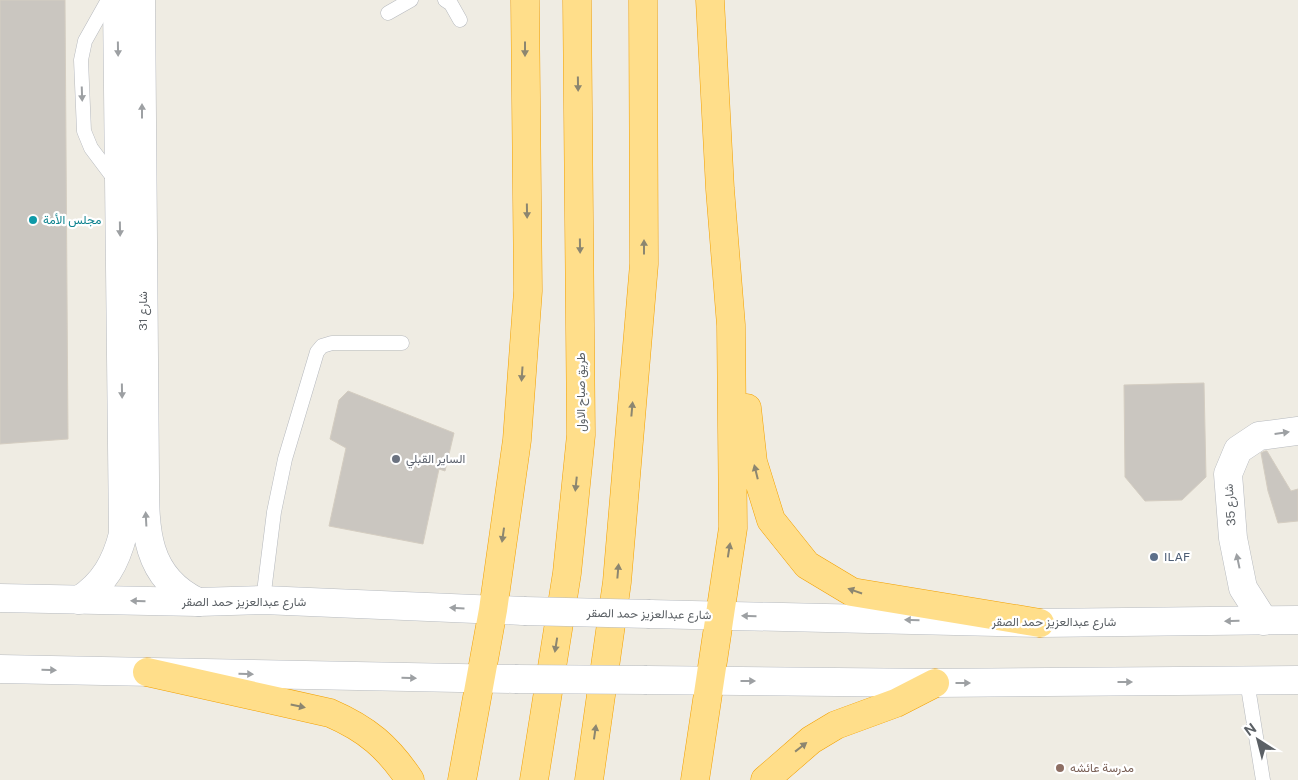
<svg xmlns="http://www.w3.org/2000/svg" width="1298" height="780" font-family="'Public Sans',Vazirmatn,sans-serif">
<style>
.building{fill:#cac6c0;stroke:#d4cdc1}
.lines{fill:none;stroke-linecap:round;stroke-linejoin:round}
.lane-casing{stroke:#b6b9be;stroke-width:15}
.street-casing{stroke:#b6b9be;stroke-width:29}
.secondary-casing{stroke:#b7bbc0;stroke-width:29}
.highway-casing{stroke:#f2a000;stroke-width:29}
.lane{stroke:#fff;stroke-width:14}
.street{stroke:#fff;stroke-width:28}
.secondary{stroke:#fff;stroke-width:28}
.highway{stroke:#ffde8a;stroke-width:28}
.secondary-bridge-casing{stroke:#b7bbc0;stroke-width:29;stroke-linecap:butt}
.secondary-bridge{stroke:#fff;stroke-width:28}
.oneway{fill:#9da0a3}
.oneway2{fill:#8c8670}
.culture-dot{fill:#0f9aa8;stroke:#fff;stroke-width:2}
.worship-dot{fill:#6b7280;stroke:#fff;stroke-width:2}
.service-dot{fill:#5c6f8a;stroke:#fff;stroke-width:2}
.education-dot{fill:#8d6e63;stroke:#fff;stroke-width:2}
.labels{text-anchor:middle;stroke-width:4.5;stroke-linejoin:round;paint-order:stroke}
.culture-label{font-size:12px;fill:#0d838f;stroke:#fff;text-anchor:start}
.street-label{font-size:12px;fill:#5b6065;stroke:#fff}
.worship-label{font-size:12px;fill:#5b616d;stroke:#fff;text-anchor:start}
.service-label{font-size:12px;fill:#4e5e75;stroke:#fff;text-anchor:start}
.education-label{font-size:12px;fill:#785e54;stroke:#fff;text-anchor:start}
</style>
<rect width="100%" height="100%" fill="#efece3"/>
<!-- building -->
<path class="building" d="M0 0H65L68 439 0 444Z
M1204 383 1206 477 1182 500 1145 501 1125 477 1124 385Z
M348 391 454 433 445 471 439 469 423 544 329 526 346 448 330 439 339 400Z
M1265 451H1267L1291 491 1298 489V521L1278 523 1268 491 1261 453Z"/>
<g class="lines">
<defs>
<path id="lane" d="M108 0 85 41 81 60 84 131 91 148 115 180
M445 0 451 4 460 20
M388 13 411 0
M263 600 274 512 285 459 317 352 322 346 332 343H402
M1247 681 1263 780"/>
<path id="street" d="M141 0 145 479C145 529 145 577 198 602
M79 600C104 584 116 562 123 534L117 0
M1264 621 1243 588 1233 538 1228 474 1238 450 1259 436 1298 431"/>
<path id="secondary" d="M0 598 198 602 263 600 524 611
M650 614 1040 623 1298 620
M0 669 515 679
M647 680 935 683 1298 680"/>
<path id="highway" d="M747 408 753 462 771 520 807 565 852 592 1040 623
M147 672 330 713C367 729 388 747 410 780
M462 780 493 610 517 440 528 291 525 0
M534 780 567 573 581 435 577 0
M589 780 617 582 644 264 643 0
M695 780 733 528 731 325 720 189 710 0
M765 780 811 740 836 725 896 703 935 683"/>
</defs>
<!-- lane casing -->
<use href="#lane" class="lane-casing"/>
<!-- street casing -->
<use href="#street" class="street-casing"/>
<!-- secondary casing -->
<use href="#secondary" class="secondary-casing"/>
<!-- highway casing -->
<use href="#highway" class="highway-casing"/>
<!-- lane -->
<use href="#lane" class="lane"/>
<!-- street -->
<use href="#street" class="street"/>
<!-- secondary -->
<use href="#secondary" class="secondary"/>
<!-- highway -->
<use href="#highway" class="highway"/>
<defs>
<path id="secondary-bridge" d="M524 611 650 614
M515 679 647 680"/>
</defs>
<!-- secondary-bridge casing -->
<use href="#secondary-bridge" class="secondary-bridge-casing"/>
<!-- secondary-bridge -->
<use href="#secondary-bridge" class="secondary-bridge"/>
</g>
<!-- one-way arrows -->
<defs><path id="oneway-solid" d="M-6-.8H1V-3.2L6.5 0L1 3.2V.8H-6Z" transform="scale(1.25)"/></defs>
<g class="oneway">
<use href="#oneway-solid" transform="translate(118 49) rotate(89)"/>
<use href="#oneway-solid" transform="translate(82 94) rotate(88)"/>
<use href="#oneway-solid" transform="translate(142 111) rotate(-90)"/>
<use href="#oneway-solid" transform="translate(120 229) rotate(89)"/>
<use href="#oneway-solid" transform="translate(122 391) rotate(89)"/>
<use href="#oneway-solid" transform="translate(1282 433) rotate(-8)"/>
<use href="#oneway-solid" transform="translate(146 519) rotate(-93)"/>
<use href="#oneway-solid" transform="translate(1238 561) rotate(-102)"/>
<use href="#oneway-solid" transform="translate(138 601) rotate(-179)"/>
<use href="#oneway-solid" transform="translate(457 608) rotate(-177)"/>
<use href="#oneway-solid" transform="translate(749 616) rotate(-179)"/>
<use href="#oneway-solid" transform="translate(912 620) rotate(-179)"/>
<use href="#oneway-solid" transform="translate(1232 621) rotate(179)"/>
<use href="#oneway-solid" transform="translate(49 670) rotate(1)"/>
<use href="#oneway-solid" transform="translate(246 674) rotate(1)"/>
<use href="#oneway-solid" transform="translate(409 678) rotate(1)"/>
<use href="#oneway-solid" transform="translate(748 681)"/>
<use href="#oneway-solid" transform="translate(1125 682)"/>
<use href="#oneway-solid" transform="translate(963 683)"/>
</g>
<g class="oneway2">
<use href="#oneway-solid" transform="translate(525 49) rotate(90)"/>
<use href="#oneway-solid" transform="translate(578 84) rotate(89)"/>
<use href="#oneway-solid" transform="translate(527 211) rotate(89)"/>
<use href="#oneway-solid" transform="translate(580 246) rotate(89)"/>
<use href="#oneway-solid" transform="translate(644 247) rotate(-90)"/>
<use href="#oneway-solid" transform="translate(522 374) rotate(94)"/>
<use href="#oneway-solid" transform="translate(632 409) rotate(-85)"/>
<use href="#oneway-solid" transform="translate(756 472) rotate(-104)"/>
<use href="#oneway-solid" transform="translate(576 484) rotate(96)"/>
<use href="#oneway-solid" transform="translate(503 535) rotate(98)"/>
<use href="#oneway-solid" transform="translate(729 550) rotate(-81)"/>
<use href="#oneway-solid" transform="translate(618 571) rotate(-85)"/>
<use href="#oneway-solid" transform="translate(855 591) rotate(-161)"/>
<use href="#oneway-solid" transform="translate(556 645) rotate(99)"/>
<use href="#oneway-solid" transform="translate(298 706) rotate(12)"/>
<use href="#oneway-solid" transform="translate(595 732) rotate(-82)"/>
<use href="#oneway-solid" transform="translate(801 747) rotate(-38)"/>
</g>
<!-- markers -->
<circle class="culture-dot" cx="33" cy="220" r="5"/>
<circle class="worship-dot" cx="396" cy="459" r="5"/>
<circle class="service-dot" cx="1154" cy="557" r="5"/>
<circle class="education-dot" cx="1060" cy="768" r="5"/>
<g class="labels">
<!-- culture labels -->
<g class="culture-label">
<text x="43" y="224">مجلس الأمة</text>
</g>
<!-- street labels -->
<g class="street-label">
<text transform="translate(143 311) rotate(-90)" y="4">شارع 31</text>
<text transform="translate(581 392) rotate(-90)" y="4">طريق صباح الاول</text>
<text transform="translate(1230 505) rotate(-94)" y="4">شارع 35</text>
<text x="244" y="606">شارع عبدالعزيز حمد الصقر</text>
<text transform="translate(649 614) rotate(1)" y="4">شارع عبدالعزيز حمد الصقر</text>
<text x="1054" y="626">شارع عبدالعزيز حمد الصقر</text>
</g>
<!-- worship labels -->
<g class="worship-label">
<text x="406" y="463">الساير القبلي</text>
</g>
<!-- service labels -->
<g class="service-label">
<text x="1164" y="561">ILAF</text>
</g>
<!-- education labels -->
<g class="education-label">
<text x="1070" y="772">مدرسة عائشه</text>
</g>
</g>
<!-- north arrow -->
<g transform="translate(1258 740) rotate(324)" stroke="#ffffff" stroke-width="4" paint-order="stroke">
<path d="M0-4L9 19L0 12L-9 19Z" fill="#5b6065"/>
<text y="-8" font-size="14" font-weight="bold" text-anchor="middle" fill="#5b6065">N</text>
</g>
</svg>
